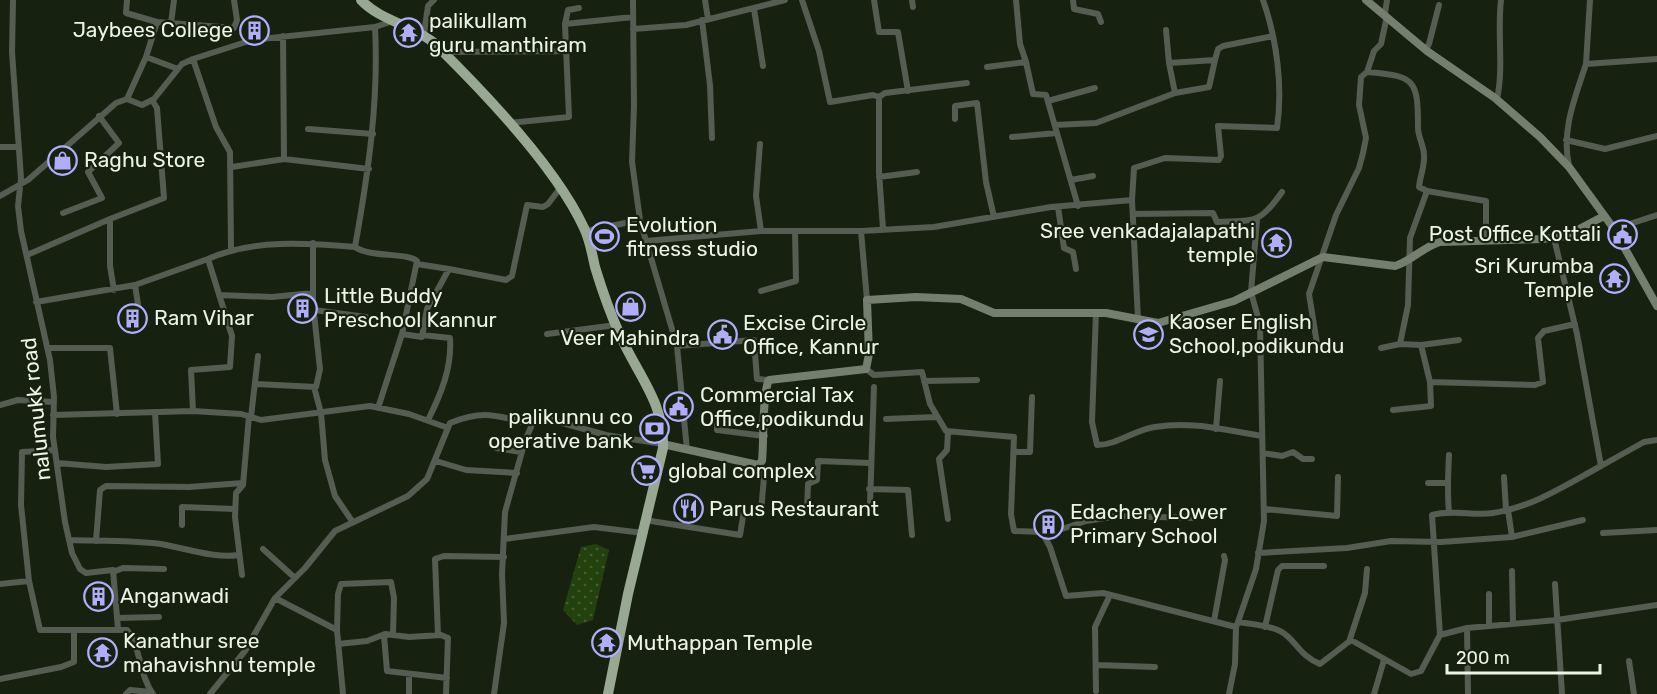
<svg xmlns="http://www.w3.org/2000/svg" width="1657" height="694" font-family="Rubik,sans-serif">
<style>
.park{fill:url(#park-dots)}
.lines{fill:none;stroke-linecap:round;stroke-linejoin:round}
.minor{stroke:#555c52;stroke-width:6}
.secondary{stroke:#757f70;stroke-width:8}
.trunk{stroke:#98a892;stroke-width:10}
.labels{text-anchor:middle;stroke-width:4.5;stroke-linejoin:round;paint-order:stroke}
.poi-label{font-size:21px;fill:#ebf4e7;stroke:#16220f;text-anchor:start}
.street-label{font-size:21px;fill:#ebf4e7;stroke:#16220f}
</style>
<defs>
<pattern id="park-dots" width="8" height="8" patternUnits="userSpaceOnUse" patternTransform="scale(1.5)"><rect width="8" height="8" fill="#22410c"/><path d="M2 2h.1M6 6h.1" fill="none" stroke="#425d2f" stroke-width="1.8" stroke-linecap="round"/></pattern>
</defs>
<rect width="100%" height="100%" fill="#16220f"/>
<!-- park -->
<path class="park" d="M596 544 609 550 593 620 577 625 563 610 581 547Z"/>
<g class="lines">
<!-- minor -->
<path class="minor" d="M13 0 12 52 21 178 18 206 21 231 50 360 54 397 53 437 65 522 72 553 80 569 86 573 113 570 118 629
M127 0 126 13 157 22
M633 0 634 106 632 162 640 220
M705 0 708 19
M802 0 819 51 830 102 873 95 879 97
M874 0 879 32H898L908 91
M912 0 913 7
M1016 0 1020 44 1026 62
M1073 0 1074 9 1098 14 1101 22
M754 9 763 66
M1385 13 1387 0
M702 20 710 85 712 138
M171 23 174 0
M565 24 568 10 579 8
M633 29 686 25 785 0
M1166 30 1169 63
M424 34 428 6 434 0
M283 36 284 159 369 169
M1425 50 1429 44 1439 5
M444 52 565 51
M193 59 216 127 230 152 231 249
M1586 64 1590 0
M987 67 1026 62 1033 94 1046 95 1078 206
M178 69 146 57 157 22 234 28 237 20 234 0
M1367 72C1416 76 1418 80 1418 128 1418 137 1424 146 1424 155 1425 166 1420 176 1419 187L1427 191 1486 201V239
M1175 93 1209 87 1215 60
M127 99 146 57
M1497 99C1504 67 1497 33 1501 0
M1048 101 1095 88
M955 119V106L977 103 986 182 994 217
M509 123 569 117 565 24 633 17
M1055 125 1096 123 1175 93 1169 63 1215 60 1218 49 1223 46 1273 36
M308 129 373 134
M1012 137 1057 133
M1566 140 1605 149 1657 136
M760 144 756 196 761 231
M0 147H18
M1569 166C1561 130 1575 98 1586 64L1657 59
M232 167 284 159
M879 177 917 172
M1071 180 1093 176
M1427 191 1410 238 1408 305 1400 344 1421 345 1459 340
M0 196 28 180 116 103 127 99 142 105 154 99 182 64 193 59 252 40 375 27 393 21
M1132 200 1134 168 1165 158 1219 160 1221 156 1218 126 1277 128C1283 87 1277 40 1263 0
M1058 207 1064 248 1073 252 1076 269
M63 213 102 198 88 172 119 143 99 116
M1133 214 1213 213 1217 222C1254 220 1259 225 1282 192
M110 219 164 198 157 108 152 100
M883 229 879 172V97L885 93 967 83
M1614 229 1657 215
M586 231 640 220 646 241 761 231H861L934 227 1051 207 1132 200 1138 319
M861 231 867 300
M646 241 677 346 687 450
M355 247C371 258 407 252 417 261L402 334 378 408
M27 255 110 219V266L114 290
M208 259C253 239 307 243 355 247 368 174 379 101 375 27
M449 269 506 280 512 276 527 205 543 207 548 204 561 187
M135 285 208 259 232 336 230 367 191 370 193 411
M761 291 796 281 795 231
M219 295 272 297 313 293
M36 302 135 285 139 311
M314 310 366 317
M1096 312 1092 422 1097 445C1117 445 1134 430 1155 427 1193 421 1224 430 1262 436
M402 334 422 337 427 309 449 269 417 264
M547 334 616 325
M422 335 450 338C452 368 441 394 428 420
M1421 345 1430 382 1535 385 1543 382 1538 338 1544 331 1575 324
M677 346 754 340 757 379 769 380
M49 348H110L117 414
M1381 348 1400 344
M1318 350 1309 294 1336 215 1359 168 1363 153 1366 138 1359 105 1361 77 1367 72 1374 51 1381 44 1387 16
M866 369 874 375 922 372 930 404 946 431 1014 437 1011 514 1014 531 1042 532 1050 547 1066 596 1103 593 1236 627 1238 622C1251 624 1268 625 1280 631 1295 638 1298 655 1320 664L1351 640 1411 674 1421 671 1440 635 1467 628 1557 620 1657 605
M924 381 977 380
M256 384 316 387 320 369 313 304V243
M314 387 321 413 325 460 335 496 352 521
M0 405 18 400 53 402
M1393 410 1431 406 1430 382
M53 415 193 411 241 414 261 420 370 406 409 414 448 428
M717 415V430L765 436
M251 417 258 356
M886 419 936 417
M1216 429 1220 381
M496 448 521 452
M55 450 22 452 21 505 29 581 40 630H127C141 647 139 675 153 694
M1014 452H1030L1032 397
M1263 453 1282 456 1293 452 1303 459H1312
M1449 455C1448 475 1447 492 1449 512
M436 461 466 470 517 473
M57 463 106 467 158 464 155 412
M758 465 764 477 761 512
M1601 466 1644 442 1657 440
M1504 477 1506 510
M1428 483H1447
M869 489 908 490 912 535
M870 504 874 387
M1264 509 1337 516 1338 477
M1508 510 1512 537
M826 513 807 510 808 484 817 480 818 461 870 463
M948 519 939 459 947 450 948 432
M651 521 740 535 744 511
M182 525V507L235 509
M1603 533 1657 530
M1044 535 1086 521 1118 516 1194 518
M505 539 594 527 643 533
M69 540C99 541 131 540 161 544 184 548 217 559 238 555
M96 541 100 490 106 486 189 487 243 483
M263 549 295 578
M1258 553 1347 548 1391 541 1441 542 1512 537 1583 520
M1512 571 1513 623
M113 572 123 568 164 569
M242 575 235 517 236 493 243 485 249 416
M0 584 29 581
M1555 584 1562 694
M1489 594V626
M117 618 159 617
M1214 621 1225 560 1224 556
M1238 622 1256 569 1264 521 1260 325 1251 292 1257 220
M1265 627 1278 570 1282 566H1324
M1467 628 1468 694
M337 630 338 594 341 584 391 582 394 598 393 634
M384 635 387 671 447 678
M438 635 435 559 444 556 504 557
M1440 635 1432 515C1453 509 1473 516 1493 513 1533 507 1566 485 1601 466L1577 334 1554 238
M1349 642 1365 593 1367 569
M338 644 367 641 385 634 409 637 441 635 448 638 446 694
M1629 661 1634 694
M1097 665 1155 667
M409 675V694
M0 679 61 667 74 662V632
M1096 691 1095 627 1110 595
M126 694 130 690 151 692
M210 694 245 651 275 598
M343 694 337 630 275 598 305 568 335 531 408 496 427 479 450 423C485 409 496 416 532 424
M494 694 504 623 502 574 505 512 525 441 534 420 544 418 606 435 663 444
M1229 694 1235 664 1236 627
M1374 694 1384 660"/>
<!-- secondary -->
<path class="secondary" d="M1366 0 1427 51 1495 98 1540 137 1569 167 1614 229 1657 306
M667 445 758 465 762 461C764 442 762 393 769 380L866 369 869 354 867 300 916 297 961 299 994 313H1106L1158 323 1234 301 1323 257 1395 266C1411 261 1423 247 1440 242L1543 239 1566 236 1604 216"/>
<!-- trunk -->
<path class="trunk" d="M361 0C381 21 410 24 433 42 481 89 556 167 584 228 590 240 592 254 595 267 602 290 610 313 620 335 637 374 665 403 663 448L628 594 608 694"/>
</g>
<!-- icons -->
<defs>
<symbol id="building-ring" viewBox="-11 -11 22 22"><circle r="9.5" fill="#16220f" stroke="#b0aefa" stroke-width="1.5"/><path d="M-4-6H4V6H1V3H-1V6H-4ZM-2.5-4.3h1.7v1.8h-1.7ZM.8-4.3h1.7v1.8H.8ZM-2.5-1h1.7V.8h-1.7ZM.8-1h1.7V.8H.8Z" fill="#b0aefa"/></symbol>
<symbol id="temple-ring" viewBox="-11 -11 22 22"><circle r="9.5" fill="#16220f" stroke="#b0aefa" stroke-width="1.5"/><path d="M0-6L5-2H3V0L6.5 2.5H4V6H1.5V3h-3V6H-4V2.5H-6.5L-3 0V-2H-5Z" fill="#b0aefa"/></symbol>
<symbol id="shop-ring" viewBox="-11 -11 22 22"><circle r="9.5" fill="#16220f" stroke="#b0aefa" stroke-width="1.5"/><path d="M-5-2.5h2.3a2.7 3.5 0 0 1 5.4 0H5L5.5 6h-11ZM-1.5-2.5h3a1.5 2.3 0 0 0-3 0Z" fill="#b0aefa"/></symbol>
<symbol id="civic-ring" viewBox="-11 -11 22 22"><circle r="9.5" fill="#16220f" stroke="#b0aefa" stroke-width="1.5"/><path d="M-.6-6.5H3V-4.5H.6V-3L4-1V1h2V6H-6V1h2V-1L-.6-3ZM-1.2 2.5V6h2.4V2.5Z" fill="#b0aefa"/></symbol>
<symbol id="stadium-ring" viewBox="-11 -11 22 22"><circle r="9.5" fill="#16220f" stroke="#b0aefa" stroke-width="1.5"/><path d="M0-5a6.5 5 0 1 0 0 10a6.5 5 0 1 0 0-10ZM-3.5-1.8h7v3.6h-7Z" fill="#b0aefa"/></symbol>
<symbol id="school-ring" viewBox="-11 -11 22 22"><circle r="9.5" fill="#16220f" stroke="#b0aefa" stroke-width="1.5"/><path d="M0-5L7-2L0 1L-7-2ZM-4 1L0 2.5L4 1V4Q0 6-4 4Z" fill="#b0aefa"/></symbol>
<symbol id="bank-ring" viewBox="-11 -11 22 22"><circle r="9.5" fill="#16220f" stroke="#b0aefa" stroke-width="1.5"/><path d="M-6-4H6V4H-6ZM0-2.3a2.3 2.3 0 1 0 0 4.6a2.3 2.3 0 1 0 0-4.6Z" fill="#b0aefa"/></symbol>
<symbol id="supermarket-ring" viewBox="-11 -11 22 22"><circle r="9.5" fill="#16220f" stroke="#b0aefa" stroke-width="1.5"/><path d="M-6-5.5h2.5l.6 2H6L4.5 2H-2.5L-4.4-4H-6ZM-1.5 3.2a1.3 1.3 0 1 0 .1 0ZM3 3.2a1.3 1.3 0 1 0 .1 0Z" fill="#b0aefa"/></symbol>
<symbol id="restaurant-ring" viewBox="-11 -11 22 22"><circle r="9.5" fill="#16220f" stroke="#b0aefa" stroke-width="1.5"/><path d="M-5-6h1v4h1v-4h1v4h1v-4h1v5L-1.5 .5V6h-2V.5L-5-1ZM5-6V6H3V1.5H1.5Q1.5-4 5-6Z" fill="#b0aefa"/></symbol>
</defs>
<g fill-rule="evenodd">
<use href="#building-ring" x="238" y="14" width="33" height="33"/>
<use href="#temple-ring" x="392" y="16" width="33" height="33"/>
<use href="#shop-ring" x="46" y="144" width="33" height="33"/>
<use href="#civic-ring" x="1606" y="218" width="33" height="33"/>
<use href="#stadium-ring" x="588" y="220" width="33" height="33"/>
<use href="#temple-ring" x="1260" y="226" width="33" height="33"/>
<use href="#temple-ring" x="1598" y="262" width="33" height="33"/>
<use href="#shop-ring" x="614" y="290" width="33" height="33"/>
<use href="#building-ring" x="286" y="292" width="33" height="33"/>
<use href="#building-ring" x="116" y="302" width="33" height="33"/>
<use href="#school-ring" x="1132" y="318" width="33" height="33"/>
<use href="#civic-ring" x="706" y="318" width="33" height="33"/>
<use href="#civic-ring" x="662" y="390" width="33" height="33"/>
<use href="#bank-ring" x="638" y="412" width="33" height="33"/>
<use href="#supermarket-ring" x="630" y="454" width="33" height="33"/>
<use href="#restaurant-ring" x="672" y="492" width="33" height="33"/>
<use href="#building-ring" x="1032" y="508" width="33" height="33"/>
<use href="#building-ring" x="82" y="580" width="33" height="33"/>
<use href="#temple-ring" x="590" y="626" width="33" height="33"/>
<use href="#temple-ring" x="86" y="636" width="33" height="33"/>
</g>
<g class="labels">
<!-- poi labels -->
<g class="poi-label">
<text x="429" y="28">palikullam<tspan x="429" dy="24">guru manthiram</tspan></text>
<text x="233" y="37" text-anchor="end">Jaybees College</text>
<text x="84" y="167">Raghu Store</text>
<text x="626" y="232">Evolution<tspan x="626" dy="24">fitness studio</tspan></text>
<text x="1255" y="238" text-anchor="end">Sree venkadajalapathi<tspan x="1255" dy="24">temple</tspan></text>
<text x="1601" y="241" text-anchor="end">Post Office Kottali</text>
<text x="1594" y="273" text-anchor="end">Sri Kurumba<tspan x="1594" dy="24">Temple</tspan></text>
<text x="324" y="303">Little Buddy<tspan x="324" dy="24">Preschool Kannur</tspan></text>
<text x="154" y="325">Ram Vihar</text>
<text x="1169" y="329">Kaoser English<tspan x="1169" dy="24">School,podikundu</tspan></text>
<text x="743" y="330">Excise Circle<tspan x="743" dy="24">Office, Kannur</tspan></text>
<text x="630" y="345" text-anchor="middle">Veer Mahindra</text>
<text x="700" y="402">Commercial Tax<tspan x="700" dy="24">Office,podikundu</tspan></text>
<text x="633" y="424" text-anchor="end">palikunnu co<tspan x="633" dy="24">operative bank</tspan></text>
<text x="668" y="478">global complex</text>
<text x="709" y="516">Parus Restaurant</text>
<text x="1070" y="519">Edachery Lower<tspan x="1070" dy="24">Primary School</tspan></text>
<text x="120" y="603">Anganwadi</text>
<text x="123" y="648">Kanathur sree<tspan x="123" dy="24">mahavishnu temple</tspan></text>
<text x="627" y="650">Muthappan Temple</text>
</g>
<!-- street labels -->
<g class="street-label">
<text transform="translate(36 409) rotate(-96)" y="7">nalumukk road</text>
</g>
</g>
<!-- scale -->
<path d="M1447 664v9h153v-9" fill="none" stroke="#ebf4e7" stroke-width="3"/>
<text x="1456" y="664" font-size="18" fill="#ebf4e7" stroke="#16220f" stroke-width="4.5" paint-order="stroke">200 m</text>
</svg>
